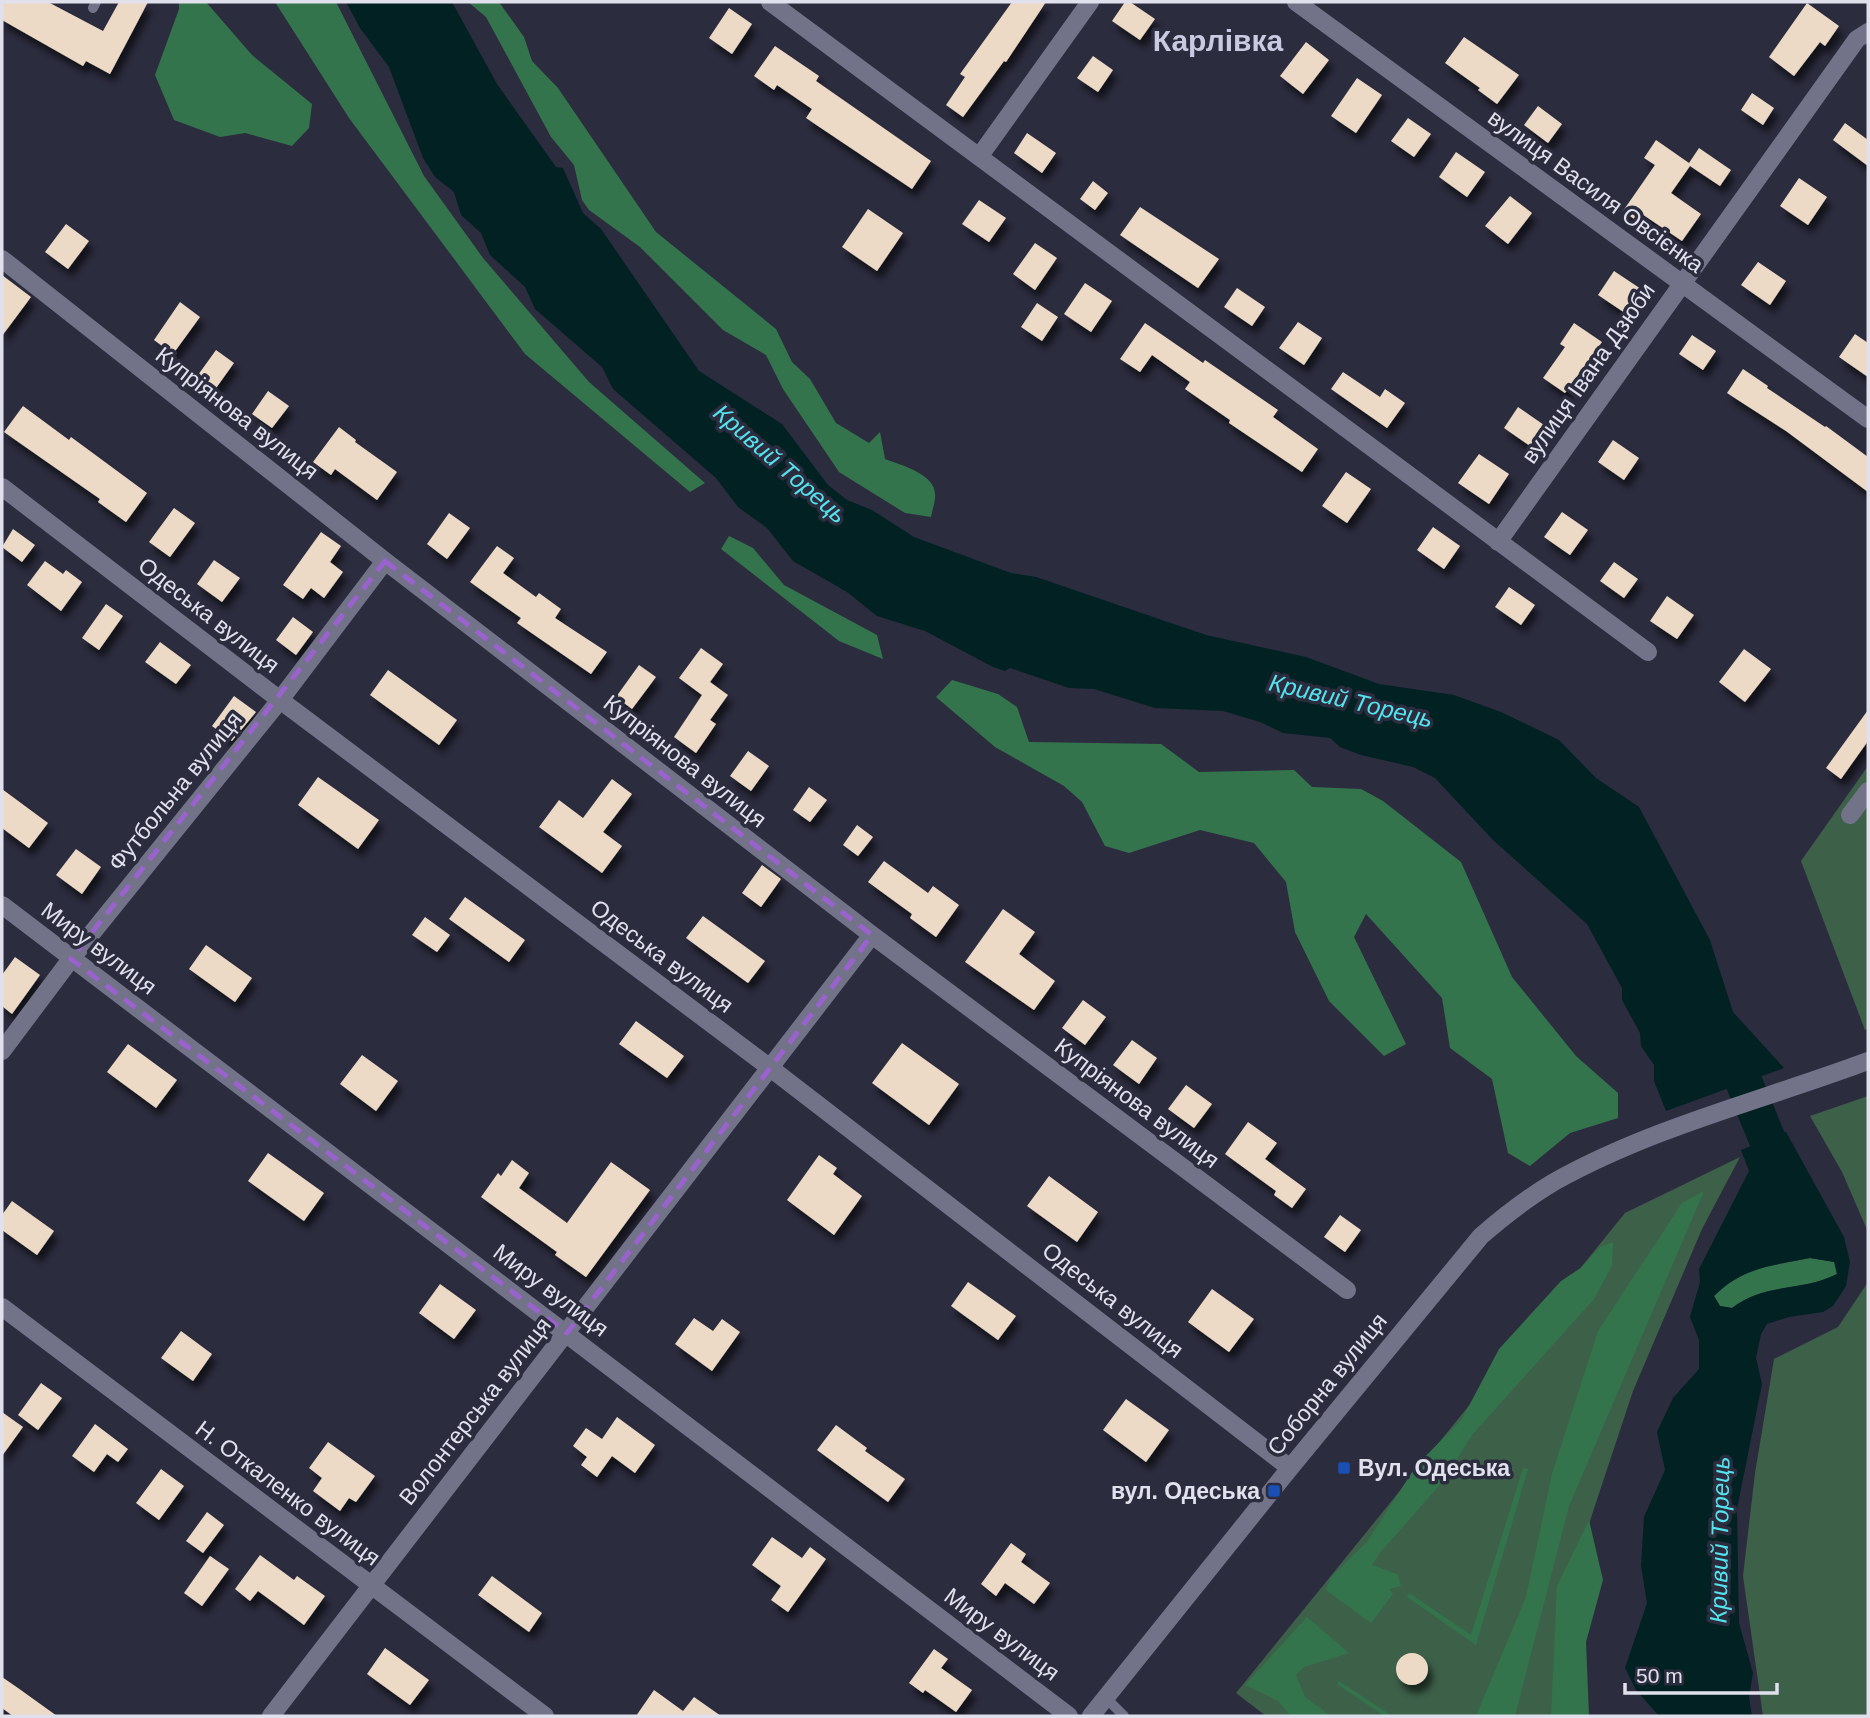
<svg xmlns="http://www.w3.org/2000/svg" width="1870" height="1718" font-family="Helvetica,sans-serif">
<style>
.green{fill:#3d6049}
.forest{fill:#34744d}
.water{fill:#022123;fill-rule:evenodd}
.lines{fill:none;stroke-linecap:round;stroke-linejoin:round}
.river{stroke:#022123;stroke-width:37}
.building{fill:#ecdac6;filter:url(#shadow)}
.service{stroke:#727388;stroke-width:10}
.minor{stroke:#727388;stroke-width:18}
.tertiary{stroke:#727388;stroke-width:18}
.marked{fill:none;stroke:#9a62cd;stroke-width:5;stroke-dasharray:14 9;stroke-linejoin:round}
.transit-dot{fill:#1a4fb4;stroke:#2c2c3f;stroke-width:2.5}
.labels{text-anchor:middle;stroke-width:7;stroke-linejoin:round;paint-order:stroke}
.street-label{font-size:23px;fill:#e1e1ee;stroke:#2c2c3f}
.poi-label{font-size:23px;font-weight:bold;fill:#e1e1ee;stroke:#2c2c3f;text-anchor:start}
.water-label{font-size:24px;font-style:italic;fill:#53e3ed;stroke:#2c2c3f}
.district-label{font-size:30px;font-weight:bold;fill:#c9cae2;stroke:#2c2c3f}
</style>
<defs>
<filter id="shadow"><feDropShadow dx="4.5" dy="8" stdDeviation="3.5" flood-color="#0009"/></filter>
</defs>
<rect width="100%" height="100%" fill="#2c2c3f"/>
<!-- green -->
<path class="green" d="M1868 766V1029L1865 1030 1801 861Z
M1868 1096V1232L1842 1172 1810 1116Z
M1740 1157 1702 1229 1633 1391 1578 1557 1562 1716H1266L1236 1693 1625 1213Z
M1868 1282V1716H1763L1743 1576 1755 1473 1774 1359 1838 1327Z"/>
<!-- forest -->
<path class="forest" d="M179 2H206L252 55 312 104 309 128 292 146 245 133 220 137 174 120 155 75 179 9Z
M275 2H336L424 176 483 258 589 382 705 483 690 492 525 354 349 118Z
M468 2H499L524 37 532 61 558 88 656 232 776 329 792 362 810 379 836 423 869 443 880 432 885 459C901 465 935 474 935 494 936 501 932 510 931 517L905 513 839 472 783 389 766 355 723 330 640 247 589 210 582 200 574 165 551 137 486 17Z
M729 536 753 548 784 585 877 635 883 659 839 641 721 549Z
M952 680 998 694 1017 707 1029 742 1161 744 1199 772 1294 770 1312 787 1361 789 1383 801 1461 862 1512 977 1576 1056 1618 1093V1118L1570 1133 1530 1166 1508 1153 1492 1079 1450 1048 1442 998 1366 914 1354 937 1406 1044 1384 1056 1329 1001 1295 932 1286 882 1254 843 1200 830 1129 853 1105 846 1082 802 1064 786 995 747 936 697Z
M1704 1191 1569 1506 1515 1716H1476L1526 1597 1552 1474 1598 1331 1682 1203Z
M1613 1242 1612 1266 1594 1299 1472 1435 1444 1480 1379 1554 1372 1565 1397 1574 1401 1586 1389 1589 1393 1594 1371 1623 1326 1590 1331 1577 1367 1542 1416 1466 1462 1419 1499 1349 1561 1281 1582 1267 1600 1247Z
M1810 1258 1835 1262 1837 1274C1804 1291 1763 1284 1732 1308L1720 1306 1714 1296 1734 1278 1758 1268Z
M1523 1468 1528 1469 1476 1645 1407 1597 1409 1593 1471 1635Z
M1589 1520 1603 1580 1586 1642 1589 1716H1551L1557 1586Z
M1307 1617 1349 1653 1304 1667 1296 1675 1305 1697 1331 1716H1291L1278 1701 1245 1685Z
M1339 1681 1392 1716H1384L1337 1684Z"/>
<!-- water -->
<path class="water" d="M346 2H452L497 84 556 167 563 168 583 213 601 229 699 371 782 424 828 485 847 500 872 510 914 537 1011 573 1036 577 1206 635 1306 657 1379 684 1454 695 1501 712 1559 740 1596 778 1639 807 1710 940 1733 1012 1784 1068 1666 1111 1654 1081V1065L1641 1046 1640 1033 1622 1000V988L1587 924 1493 840 1435 778 1413 767 1361 755 1340 747 1330 738 1283 733 1260 722 1223 711 1155 708 1094 689 1069 688 1010 668 1005 671 993 667 925 631 877 616 847 592 793 561 767 528 738 507 716 478 613 389 602 367 535 309 525 287 490 255 481 233 461 215 454 192 435 177 423 158 389 67 360 28Z
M1786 1132 1844 1237 1850 1262 1846 1286 1833 1306 1823 1312 1789 1317 1767 1324 1761 1334 1756 1358 1762 1384 1737 1509 1739 1623 1753 1673 1749 1697 1752 1716H1659L1636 1690 1625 1668 1647 1603 1641 1566 1644 1517 1665 1470 1657 1432 1673 1398 1699 1369V1340L1690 1317 1700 1282 1699 1269 1749 1171 1741 1150ZM1810 1258 1834 1262 1837 1274C1803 1292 1765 1282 1732 1308L1720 1306 1714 1296C1742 1268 1773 1265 1810 1258Z"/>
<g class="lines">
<!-- river -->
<path class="river" d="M1722 1038 1734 1058 1775 1158 1778 1189"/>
</g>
<!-- building -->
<path class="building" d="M2 2H48L103 31 119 2H148L110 74 86 61 83 66 2 20Z
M1012 2H1046L1006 62 1004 61 963 117 946 105 965 77 960 74Z
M1125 2H1130L1155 19 1140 40 1112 21Z
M1807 3 1839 26 1825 46 1820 42 1794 76 1769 57Z
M729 8 752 24 732 54 709 38Z
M1464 37 1519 75 1497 104 1478 90 1480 88 1445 63Z
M1306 42 1329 60 1303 94 1280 76Z
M775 46 819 76 816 81 931 161 912 189 806 118 812 109 777 85 774 90 754 76Z
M1093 56 1113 70 1098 92 1077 78Z
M1357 78 1382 95 1356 133 1331 116Z
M1752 93 1774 108 1763 125 1741 110Z
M1538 106 1562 124 1548 143 1524 125Z
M1408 118 1431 134 1414 157 1391 141Z
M1845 123 1868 140V166L1833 140Z
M1027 133 1056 153 1042 173 1014 153Z
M1656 140 1689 163 1699 148 1731 170 1720 186 1690 166 1671 193 1701 214 1682 241 1642 214 1637 221 1623 211 1655 165 1644 158Z
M1456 152 1485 172 1467 197 1439 177Z
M1799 178 1827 197 1808 225 1780 206Z
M1093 181 1108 193 1095 210 1080 199Z
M1510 196 1532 213 1508 244 1485 226Z
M979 200 1006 218 989 242 962 224Z
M1140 207 1219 259 1198 288 1120 235Z
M868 209 903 233 877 271 842 247Z
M66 224 89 241 68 269 45 252Z
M1035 243 1057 258 1035 290 1013 274Z
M1758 262 1786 281 1770 305 1741 285Z
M1614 271 1641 289 1625 313 1598 295Z
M2 275 31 297 2 336Z
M1085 283 1112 301 1091 332 1064 314Z
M1237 288 1265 307 1252 326 1224 307Z
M180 302 200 317 173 354 154 340Z
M1037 303 1058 317 1042 341 1021 327Z
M1298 322 1322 338 1304 365 1279 348Z
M1145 323 1203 363 1205 360 1278 410 1273 417 1318 449 1302 472 1229 423 1230 420 1185 389 1190 382 1152 355 1140 372 1120 359Z
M1574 323 1602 342 1565 393 1543 378 1565 347 1560 344Z
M1855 334 1868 343V377L1839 357Z
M1692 335 1716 351 1703 370 1679 354Z
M216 350 234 363 216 388 198 375Z
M1743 369 1768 386 1767 388 1825 427 1826 426 1868 457V492L1786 431 1727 393Z
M1343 372 1380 397 1385 389 1405 403 1387 428 1331 389Z
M268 391 289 406 272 428 252 414Z
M23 406 69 440 71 437 147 493 126 522 98 502 100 499 4 432Z
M1518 407 1544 425 1530 446 1504 428Z
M339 427 356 440 355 442 397 472 377 500 335 469 331 475 313 462Z
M1613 440 1639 458 1624 480 1598 462Z
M1479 454 1509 474 1489 504 1458 483Z
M1346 472 1371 489 1347 523 1322 506Z
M174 508 195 523 170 557 149 542Z
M1562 512 1588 530 1570 555 1544 537Z
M449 513 470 528 447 559 427 544Z
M1433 527 1460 546 1444 569 1417 550Z
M13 529 35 545 22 562 2 547Z
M321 532 341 546 330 562 343 572 324 598 311 588 303 599 283 585Z
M497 546 514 558 503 573 536 597 539 593 561 609 555 618 607 652 591 674 517 623 521 618 470 582Z
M214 560 240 578 222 602 197 584Z
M45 561 63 574 66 570 82 582 61 611 27 585Z
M1614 562 1638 579 1624 598 1600 581Z
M1509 587 1535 605 1521 625 1495 607Z
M1667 596 1694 615 1677 639 1650 621Z
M106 604 123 616 99 650 82 638Z
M293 617 313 632 296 655 276 640Z
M160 642 191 665 176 684 145 662Z
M701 648 723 664 710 682 728 695 710 720 716 724 696 753 674 737 702 695 679 678Z
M1744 649 1771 669 1745 702 1719 682Z
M639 665 656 677 632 709 616 697Z
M388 670 457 720 439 745 370 695Z
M234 696 256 712 232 741 212 726Z
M1868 710V741L1841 779 1826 768Z
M748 751 769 766 751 791 730 776Z
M318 777 379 820 358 849 298 805Z
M612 779 632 794 603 832 622 846 602 873 539 827 559 800 583 818Z
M809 787 827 800 810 822 793 810Z
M2 789 48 823 29 848 2 828Z
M857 825 873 837 858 856 843 845Z
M76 849 101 867 82 894 56 875Z
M884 861 928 893 933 886 959 905 936 937 910 918 912 914 868 882Z
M762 865 781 879 761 907 742 893Z
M465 897 525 940 509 962 449 919Z
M1003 909 1035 932 1019 954 1055 981 1034 1010 965 962Z
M703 916 765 961 748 983 686 938Z
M425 917 450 935 437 952 412 935Z
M206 945 252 978 235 1002 189 969Z
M15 957 40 975 12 1014 2 1006V975Z
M1083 1000 1106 1017 1085 1045 1062 1028Z
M636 1021 684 1056 667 1078 619 1044Z
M1132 1040 1157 1058 1139 1084 1113 1065Z
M902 1043 959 1084 929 1125 872 1083Z
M128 1044 177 1080 156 1108 107 1072Z
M362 1055 398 1081 376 1111 340 1084Z
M1186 1085 1212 1104 1194 1128 1168 1109Z
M1248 1122 1277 1143 1265 1159 1306 1189 1292 1208 1274 1195 1276 1191 1225 1154Z
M268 1153 324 1193 304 1221 248 1181Z
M819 1155 837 1168 833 1174 862 1196 834 1235 787 1200Z
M512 1160 529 1173 519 1188 567 1223 611 1162 650 1190 586 1277 555 1255 557 1252 481 1197 498 1173 501 1176Z
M1049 1176 1098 1212 1077 1242 1027 1206Z
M12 1201 54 1231 37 1255 2 1230V1215Z
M1340 1215 1361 1230 1345 1252 1324 1237Z
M968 1282 1016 1316 998 1340 951 1306Z
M440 1284 476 1310 454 1339 419 1313Z
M1212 1289 1254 1319 1229 1352 1188 1322Z
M694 1318 713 1331 722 1319 740 1332 712 1371 675 1344Z
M181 1331 212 1354 193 1381 161 1358Z
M41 1383 62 1398 38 1430 18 1415Z
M1126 1399 1169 1430 1146 1462 1103 1430Z
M2 1412 23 1427 2 1456Z
M617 1417 655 1445 635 1473 612 1456 597 1477 581 1465 587 1457 573 1446 586 1428 602 1439Z
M95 1424 128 1449 118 1462 107 1454 94 1472 72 1456Z
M836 1425 867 1448 865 1451 905 1479 888 1502 817 1450Z
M328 1442 375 1476 356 1502 349 1498 340 1511 313 1491 322 1478 309 1468Z
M161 1469 184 1486 159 1520 136 1503Z
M207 1512 224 1525 203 1553 186 1541Z
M772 1537 802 1558 810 1547 826 1559 788 1612 771 1600 781 1586 752 1565Z
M1011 1543 1026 1554 1021 1562 1050 1583 1034 1604 1005 1583 996 1596 981 1584Z
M260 1555 294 1580 297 1576 325 1596 304 1625 258 1591 250 1601 235 1589Z
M210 1556 229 1569 202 1606 184 1593Z
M492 1576 542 1613 529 1632 478 1595Z
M385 1648 429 1680 410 1705 367 1674Z
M934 1649 948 1659 941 1668 972 1690 956 1712 925 1690 923 1693 909 1683Z
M1396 1669a16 16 0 1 1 32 0a16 16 0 1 1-32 0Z
M2 1677 18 1688 57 1716H13L2 1708Z
M654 1690 683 1711 694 1697 721 1716H636Z"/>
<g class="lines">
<!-- service -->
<path class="service" d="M93 8 96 2
M1106 1698 1124 1716"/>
<!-- minor -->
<path class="minor" d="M770 2 1648 652
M1296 2 1868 419
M979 157 1090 2
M2 259 385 561 872 935 1347 1290
M1498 542 1857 39 1868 32
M1850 815 1868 791
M2 905 1069 1716
M2 1051 71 959 280 700 385 561
M2 1307 545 1716
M271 1716 872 935"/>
<!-- tertiary -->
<path class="tertiary" d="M2 487 280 700 769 1067 1290 1468
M1091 1716 1290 1468 1481 1236C1504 1216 1527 1198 1554 1182 1652 1127 1764 1100 1868 1061"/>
</g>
<!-- marked area -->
<path class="marked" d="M385 561 872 935 567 1333 71 959Z"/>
<!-- markers -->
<g class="transit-dot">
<rect x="1337" y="1461" width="14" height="14" rx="3.5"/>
<rect x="1267" y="1484" width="14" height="14" rx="3.5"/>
</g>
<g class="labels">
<!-- street labels -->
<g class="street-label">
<text transform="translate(1596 191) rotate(36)" y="8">вулиця Василя Овсієнка</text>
<text transform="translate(1588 373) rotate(-55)" y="8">вулиця Івана Дзюби</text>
<text transform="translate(237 413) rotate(38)" y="8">Купріянова вулиця</text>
<text transform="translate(209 615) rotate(38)" y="8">Одеська вулиця</text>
<text transform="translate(685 761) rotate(38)" y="8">Купріянова вулиця</text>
<text transform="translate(175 791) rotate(-51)" y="8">Футбольна вулиця</text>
<text transform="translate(99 948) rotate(37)" y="8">Миру вулиця</text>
<text transform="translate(662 956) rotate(37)" y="8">Одеська вулиця</text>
<text transform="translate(1137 1103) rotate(37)" y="8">Купріянова вулиця</text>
<text transform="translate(551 1290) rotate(37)" y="8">Миру вулиця</text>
<text transform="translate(1113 1300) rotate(38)" y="8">Одеська вулиця</text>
<text transform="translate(1327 1384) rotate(-51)" y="8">Соборна вулиця</text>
<text transform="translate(475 1411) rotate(-52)" y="8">Волонтерська вулиця</text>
<text transform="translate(288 1493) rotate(37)" y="8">Н. Откаленко вулиця</text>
<text transform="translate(1002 1634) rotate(37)" y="8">Миру вулиця</text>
</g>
<!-- poi labels -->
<g class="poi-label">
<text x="1358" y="1476">Вул. Одеська</text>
<text x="1260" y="1499" text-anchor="end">вул. Одеська</text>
</g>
<!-- water labels -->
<g class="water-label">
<text transform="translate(780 464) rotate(41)" y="8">Кривий Торець</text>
<text transform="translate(1351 701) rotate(13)" y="8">Кривий Торець</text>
<text transform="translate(1720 1540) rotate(-89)" y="8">Кривий Торець</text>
</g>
<!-- district labels -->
<g class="district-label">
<text x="1218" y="51">Карлівка</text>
</g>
</g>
<!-- border -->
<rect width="1870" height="1718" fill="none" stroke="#e1e1ee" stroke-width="7"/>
<!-- scale -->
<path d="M1625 1683v10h152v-10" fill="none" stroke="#e1e1ee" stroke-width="3.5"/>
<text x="1636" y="1683" font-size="21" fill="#e1e1ee" stroke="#2c2c3f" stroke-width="5" paint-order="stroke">50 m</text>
</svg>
